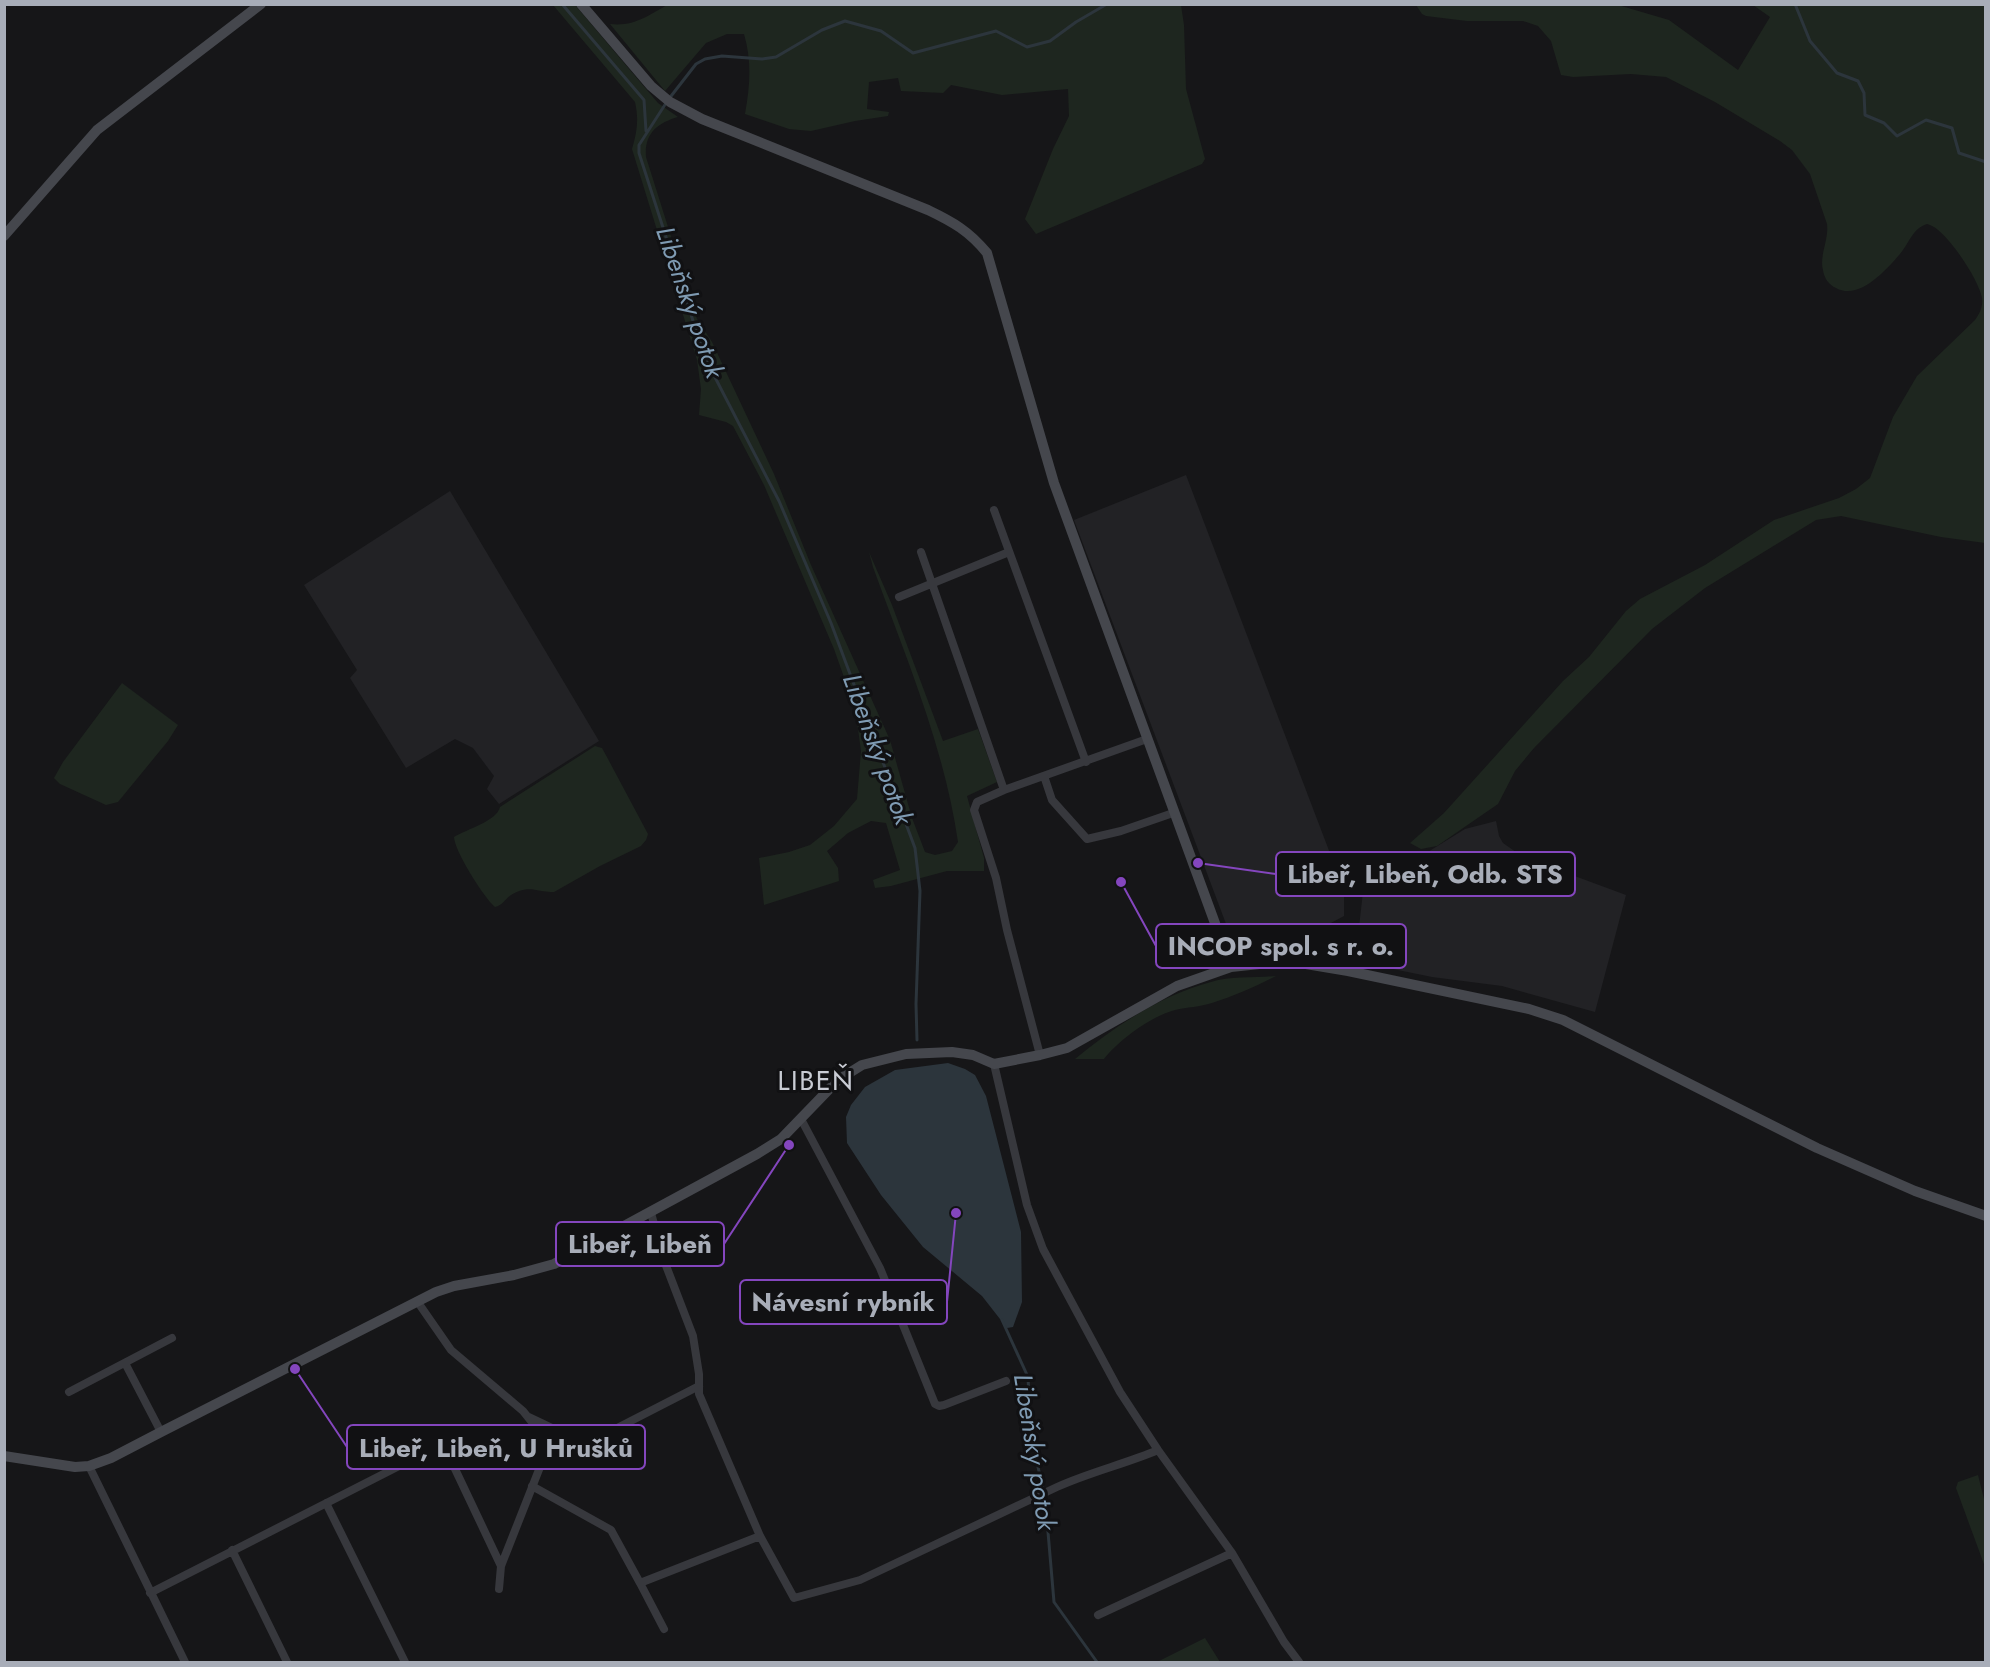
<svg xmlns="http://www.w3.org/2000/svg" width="1990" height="1667" font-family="Jost,sans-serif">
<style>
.built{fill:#222225}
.green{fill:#1e261f}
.water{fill:#2c353c}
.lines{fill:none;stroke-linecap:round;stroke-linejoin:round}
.stream{stroke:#2c353c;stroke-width:3}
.street{stroke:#37383d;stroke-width:8}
.secondary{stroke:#45474d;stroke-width:10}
.labels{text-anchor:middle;stroke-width:6;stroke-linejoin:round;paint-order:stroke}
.water-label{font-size:26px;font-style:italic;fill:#7f9bb3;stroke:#111113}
.quarter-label{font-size:27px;letter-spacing:1.5px;fill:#c9ccd4;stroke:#111113}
.leader{fill:none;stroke:#8446be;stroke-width:2}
.callout-dot{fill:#8446be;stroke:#111113;stroke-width:2}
.callout{fill:#111113;stroke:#8446be;stroke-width:2}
.callout-label{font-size:26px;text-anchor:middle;font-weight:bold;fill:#a8adb8}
</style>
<rect width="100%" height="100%" fill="#161618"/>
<!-- built -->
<path class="built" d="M1186 475 1344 890V916L1276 952 1237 953 1074 520Z
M450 491 599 741 499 804 487 789 494 776 473 748 455 739 406 768 350 678 357 670 304 585Z
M1496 821 1499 836 1503 843 1523 857 1626 895 1595 1012 1502 986 1432 977 1310 952V950L1359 927 1363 892 1465 829Z"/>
<!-- green -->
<path class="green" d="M669 4 1181 5 1184 25 1186 89 1205 159 1202 164 1036 234 1025 219 1053 149 1069 116 1068 89 1002 95 951 85 943 93 901 91 898 78 869 82 867 109 889 112 888 116 855 121 811 131 789 129 745 114C750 86 752 61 744 34H727L706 43 665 91 610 24C634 27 649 15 669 4Z
M553 5H575L658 103 678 117C657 123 644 134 646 157L697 319 712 342 774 474 811 565 890 740 912 818 925 852 935 855 952 851 958 842C944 746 906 658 873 567L869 552 892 605 943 741 978 729 997 782 967 796 984 858V871H947L891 886 875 888 873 880 900 870 886 823 871 821 848 833 827 851 838 868 839 881 764 905 759 858 789 852 810 845 834 826 857 799 861 751 857 722 851 697 834 649 764 485 733 426 726 422 699 415 701 389 697 360 632 149C637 132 639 120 635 102Z
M1416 5H1618L1669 20 1738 70 1770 17 1753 5H1986L1985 543 1941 537 1841 516 1816 520 1705 588 1652 629 1534 748 1515 771 1498 804 1437 846 1421 849 1410 843 1444 813 1563 681 1589 657 1626 611 1640 599 1705 565 1774 520 1839 498 1856 489 1870 478 1893 417 1917 376 1975 320C1980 313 1983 307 1982 298 1979 280 1945 227 1927 224 1912 229 1910 242 1900 254 1886 270 1859 301 1836 288 1829 285 1824 278 1823 270 1819 256 1829 240 1827 224L1810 174 1792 150 1780 141 1715 102 1666 77 1631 74 1573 77 1561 75 1551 41 1538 26 1523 21H1467L1426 16 1422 14Z
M122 683 178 725 168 741 118 802 106 805 60 784 54 778 63 762Z
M595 746 602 748 608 759 648 834 646 840 641 846 600 866 554 892C536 892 529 884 511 895 505 899 503 905 495 907 484 898 454 850 454 837 467 829 497 821 500 807Z
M1276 976C1255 987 1234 996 1212 1003 1200 1007 1187 1007 1175 1010 1151 1016 1118 1041 1104 1059H1075C1114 1027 1161 995 1211 982 1231 976 1255 978 1276 976Z
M1978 1475 1985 1503V1567L1956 1488 1958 1482Z
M1205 1638 1220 1662H1157Z"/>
<!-- water -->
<path class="water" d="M948 1063 965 1069 975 1075 986 1096 1021 1232 1022 1302 1013 1327 1007 1328 982 1296 923 1247 881 1195 847 1143 846 1117 851 1105 865 1087 895 1070Z"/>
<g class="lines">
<!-- stream -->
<path class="stream" d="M562 4 644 100 646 131
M1795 4 1810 41 1837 73 1858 81 1864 93 1865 115 1884 123 1897 136 1926 120 1952 128 1959 153 1986 162
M917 1040 916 1004 920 891 915 848 831 623 779 501 705 358 639 153V145L668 100 696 64 705 59 722 56 762 59 776 57 822 30 845 21 881 31 913 53 996 31 1027 47 1050 41 1076 22 1107 4
M1002 1320 1028 1377 1031 1437 1045 1497 1054 1602 1097 1662"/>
<!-- street -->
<path class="street" d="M994 510 1086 762
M921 552 1004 790
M899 597 1009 552
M1044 776 1052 800 1087 839 1121 831 1173 813
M1040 1055 1007 930 996 878 974 810 977 802 1004 790 1147 739
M994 1064 1027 1205 1043 1249 1120 1392 1158 1450 1232 1553 1284 1642 1299 1662
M801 1119 880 1268 935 1404 939 1406 944 1405 1006 1381
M651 1213 665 1263 693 1336 699 1374V1394L760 1536 794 1598 860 1580 1057 1487C1090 1472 1125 1464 1158 1450
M417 1301 451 1350 523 1411 539 1431 542 1442V1462L501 1566 499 1589
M125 1363 161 1432
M69 1392 172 1338
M529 1417 586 1444 699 1386
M89 1466 185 1662
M532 1486 611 1530 640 1583 760 1536
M326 1503 405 1662
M232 1550 287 1662
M640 1583 664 1629
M150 1593 405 1463 424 1432 438 1433 501 1566
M1098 1615 1232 1553"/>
<!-- secondary -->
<path class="secondary" d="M581 4 651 86 670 102 702 119 928 210C953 222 969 231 987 253L1054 483 1231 967
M4 236 97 130 261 4
M4 1456 75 1467 89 1466 111 1458 161 1432 436 1292 454 1286 514 1275 554 1264 757 1154 781 1139 838 1080 862 1065 906 1054 952 1052 973 1055 994 1064 1040 1055 1067 1048 1177 986 1231 967 1288 961 1348 971 1529 1009 1563 1020 1817 1148 1915 1191 1986 1216"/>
</g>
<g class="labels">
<!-- water labels -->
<g class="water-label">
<text transform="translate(690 302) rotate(71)" y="9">Libeňský potok</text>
<text transform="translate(878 749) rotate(70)" y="9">Libeňský potok</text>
<text transform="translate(1035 1452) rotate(81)" y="9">Libeňský potok</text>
</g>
<!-- quarter labels -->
<g class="quarter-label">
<text x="816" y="1090">LIBEŇ</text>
</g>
</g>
<!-- callouts -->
<path class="leader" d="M1198 863L1276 874M1121 882L1156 946M789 1145L724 1244M956 1213L947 1302M295 1369L347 1447"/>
<g class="callout-dot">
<circle cx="1198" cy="863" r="6"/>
<circle cx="1121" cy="882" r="6"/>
<circle cx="789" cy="1145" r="6"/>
<circle cx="956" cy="1213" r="6"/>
<circle cx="295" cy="1369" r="6"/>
</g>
<g class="callout">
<rect x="1276" y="852" width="299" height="44" rx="6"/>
<rect x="1156" y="924" width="250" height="44" rx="6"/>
<rect x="556" y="1222" width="168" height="44" rx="6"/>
<rect x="740" y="1280" width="207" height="44" rx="6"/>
<rect x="347" y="1425" width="298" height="44" rx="6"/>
</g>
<g class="callout-label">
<text x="1425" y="883">Libeř, Libeň, Odb. STS</text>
<text x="1281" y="955">INCOP spol. s r. o.</text>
<text x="640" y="1253">Libeř, Libeň</text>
<text x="843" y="1311">Návesní rybník</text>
<text x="496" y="1457">Libeř, Libeň, U Hrušků</text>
</g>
<!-- border -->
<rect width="1990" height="1667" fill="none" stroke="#a8adb8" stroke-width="12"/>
</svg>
